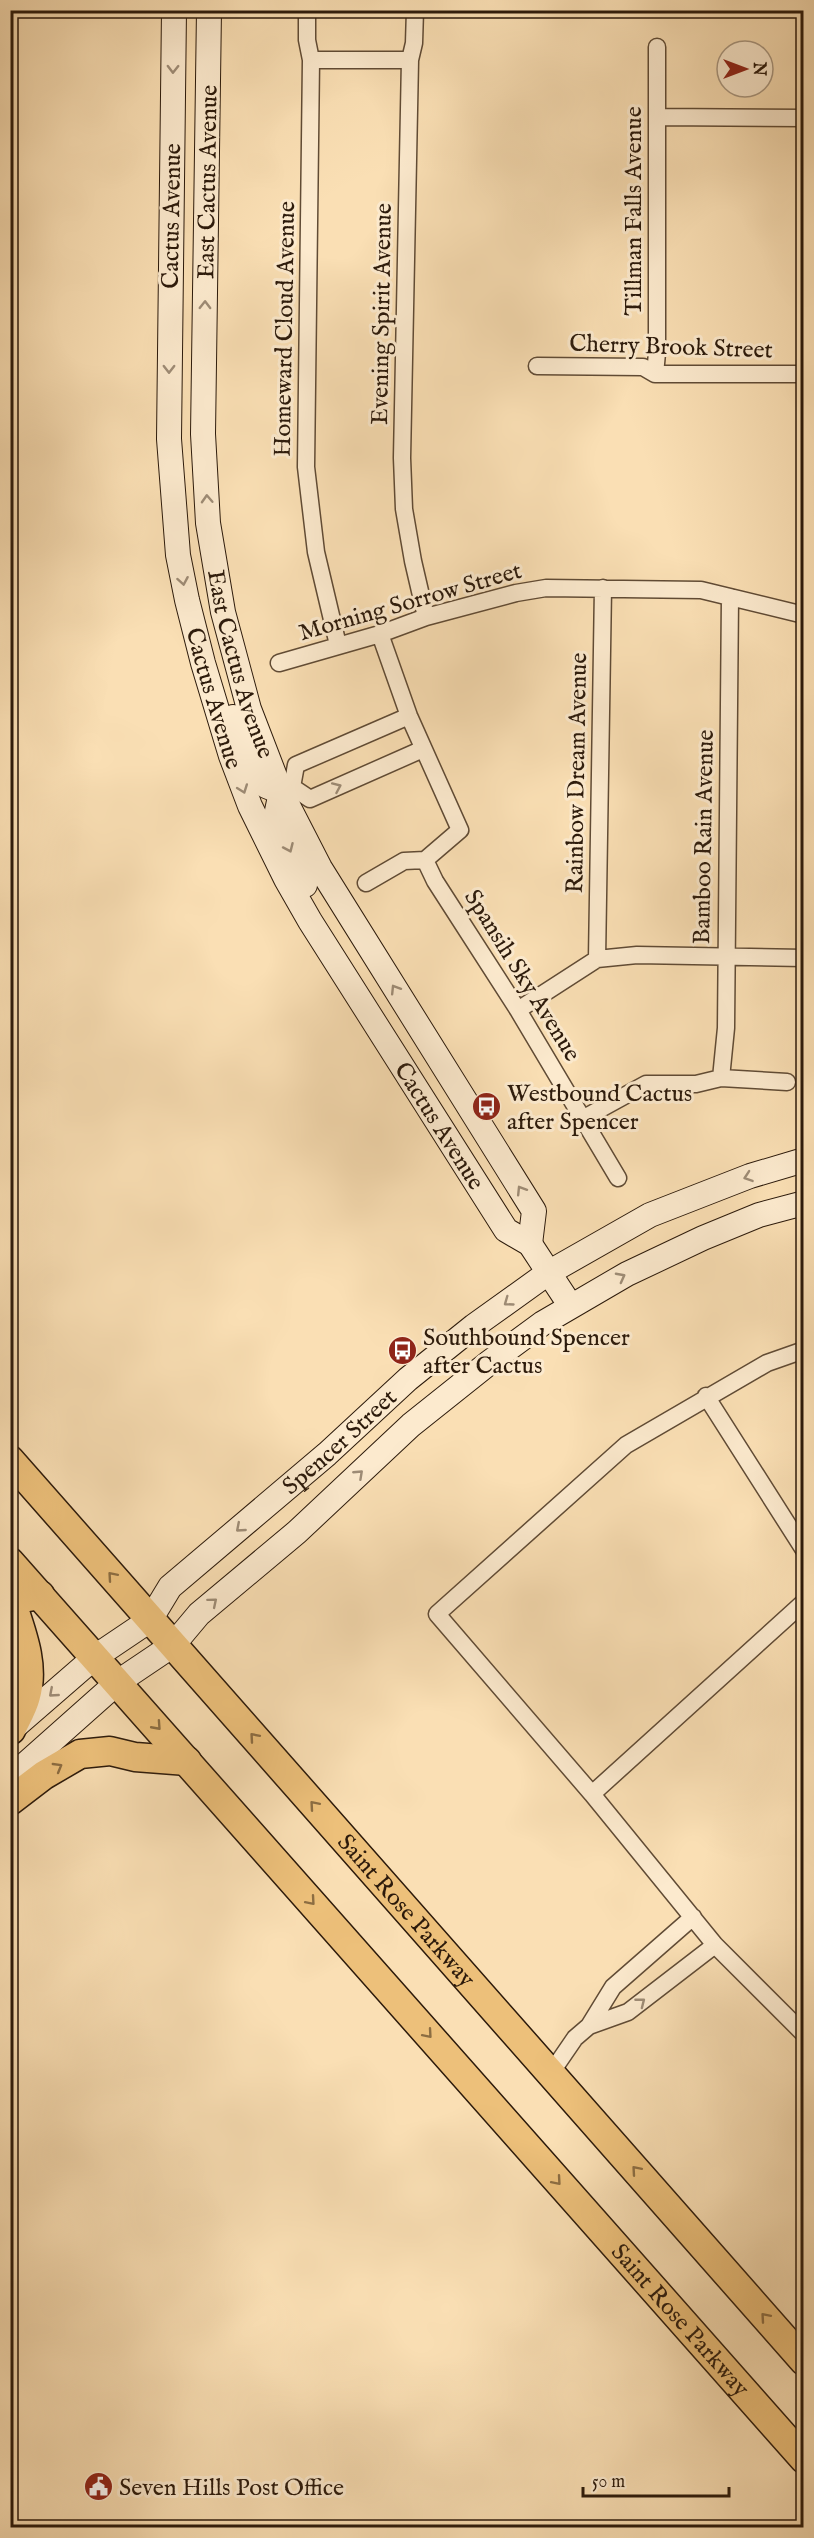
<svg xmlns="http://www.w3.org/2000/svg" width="814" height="2538" font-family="'IM FELL English',serif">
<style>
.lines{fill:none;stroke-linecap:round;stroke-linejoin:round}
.minor-casing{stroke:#604b35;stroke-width:19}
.secondary-casing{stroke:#2c1a0b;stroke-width:26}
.trunk-casing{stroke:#2c1a0b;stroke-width:31}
.minor{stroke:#fceace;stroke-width:16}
.secondary{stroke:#fceace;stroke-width:24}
.trunk{stroke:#edc07a;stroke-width:28}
.oneway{stroke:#9e8c76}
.oneway2{stroke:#8c6d42}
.labels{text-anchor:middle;stroke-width:6;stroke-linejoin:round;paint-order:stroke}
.street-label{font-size:24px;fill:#2c1a0b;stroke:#fceace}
.poi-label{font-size:24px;fill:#2c1a0b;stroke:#fceace;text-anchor:start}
</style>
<rect width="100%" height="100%" fill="#fadfb4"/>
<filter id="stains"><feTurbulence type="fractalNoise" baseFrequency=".00333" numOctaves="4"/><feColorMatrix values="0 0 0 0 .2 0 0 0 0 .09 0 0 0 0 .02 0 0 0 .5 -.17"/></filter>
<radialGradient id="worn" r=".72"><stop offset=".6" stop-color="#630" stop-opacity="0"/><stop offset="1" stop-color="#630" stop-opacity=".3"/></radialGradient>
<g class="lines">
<defs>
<path id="minor" d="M307 10V40L311 60 306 467 316 552 338 645
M415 10 414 43 410 60 402 458 404 509 413 561 426 617
M311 60H410
M657 117 804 118
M537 366 643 367 655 374H804
M655 374 657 353V47
M279 663 380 634 426 617 516 593 546 588 701 590 804 615
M292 787 296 765 409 716
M292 787 310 799 423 749
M425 860 435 881 518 1010 618 1178
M366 883 404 861 425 860 460 830 409 716 380 634
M597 959 603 588
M518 1010 597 959 637 955 804 958
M721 1078 726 1028 730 597
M584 1118 646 1084H696L721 1078 787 1082
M706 1396 804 1550
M804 1602 592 1794 715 1945 804 2034
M592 1794 437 1614 626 1445 767 1363 804 1350
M589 2026 628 2012 715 1945
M551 2073 575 2038 589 2026 613 1987 693 1917"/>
<g id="secondary">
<path id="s1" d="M174 10 169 439 178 555 187 600 203 663 231 756 250 806 286 879 310 921 506 1230 530 1244 570 1305"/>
<path id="s2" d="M209 10 203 434 208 523 223 612 249 709 281 792 320 868 534 1211 530 1244"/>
<path d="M233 717 259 780 266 786 281 792 277 811 278 822 305 885"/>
<path id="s3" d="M12 1729 95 1657 150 1620 170 1587 327 1454 408 1379 474 1326 548 1273 650 1215 750 1176 804 1160"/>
<path d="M10 1778 118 1682 173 1645 199 1614 297 1532 411 1425 490 1362 543 1323 627 1274 703 1238 759 1215 804 1203"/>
</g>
<g id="trunk">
<path id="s4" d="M10 1460 804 2361"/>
<path id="s5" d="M10 1562 804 2459"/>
<path d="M11 1730C16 1719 23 1708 26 1696 35 1664 21 1631 11 1600L40 1595"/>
<path d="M10 1801 44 1775 80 1754 110 1751 135 1757 187 1761"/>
</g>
</defs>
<!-- minor casing -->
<use href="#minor" class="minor-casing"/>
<!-- secondary casing -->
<use href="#secondary" class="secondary-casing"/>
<!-- trunk casing -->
<use href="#trunk" class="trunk-casing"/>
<!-- minor -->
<use href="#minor" class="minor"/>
<!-- secondary -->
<use href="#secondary" class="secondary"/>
<!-- trunk -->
<use href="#trunk" class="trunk"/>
</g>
<!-- one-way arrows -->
<defs><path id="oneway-chevron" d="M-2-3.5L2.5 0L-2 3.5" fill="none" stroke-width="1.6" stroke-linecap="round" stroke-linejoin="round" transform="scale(1.5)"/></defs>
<g class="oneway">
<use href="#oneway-chevron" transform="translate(173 69) rotate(91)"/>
<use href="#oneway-chevron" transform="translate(205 305) rotate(-89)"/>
<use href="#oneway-chevron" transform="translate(169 369) rotate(90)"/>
<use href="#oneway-chevron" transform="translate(207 499) rotate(-93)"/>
<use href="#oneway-chevron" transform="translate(183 581) rotate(80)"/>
<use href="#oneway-chevron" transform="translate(337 787) rotate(-24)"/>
<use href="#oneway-chevron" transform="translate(243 789) rotate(70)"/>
<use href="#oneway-chevron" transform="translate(289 848) rotate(66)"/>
<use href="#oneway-chevron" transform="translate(395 989) rotate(-122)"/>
<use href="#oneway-chevron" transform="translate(748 1177) rotate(161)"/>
<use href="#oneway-chevron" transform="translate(521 1190) rotate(-122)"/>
<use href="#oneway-chevron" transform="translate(621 1277) rotate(-28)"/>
<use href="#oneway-chevron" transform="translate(508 1302) rotate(144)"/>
<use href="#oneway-chevron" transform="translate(359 1474) rotate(-43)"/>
<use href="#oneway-chevron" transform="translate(240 1528) rotate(139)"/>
<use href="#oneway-chevron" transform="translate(213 1602) rotate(-40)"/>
<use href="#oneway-chevron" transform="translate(53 1693) rotate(139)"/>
<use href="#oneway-chevron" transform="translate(641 2002) rotate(-38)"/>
</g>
<g class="oneway2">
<use href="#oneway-chevron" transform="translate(112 1576) rotate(-131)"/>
<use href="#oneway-chevron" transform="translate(157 1726) rotate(48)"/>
<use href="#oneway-chevron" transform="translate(254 1737) rotate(-131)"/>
<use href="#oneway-chevron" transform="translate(58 1767) rotate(-30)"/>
<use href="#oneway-chevron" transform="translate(314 1805) rotate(-131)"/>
<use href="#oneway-chevron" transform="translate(311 1901) rotate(49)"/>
<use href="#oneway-chevron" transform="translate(428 2034) rotate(49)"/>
<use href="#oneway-chevron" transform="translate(636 2170) rotate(-131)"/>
<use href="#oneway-chevron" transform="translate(557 2181) rotate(49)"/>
<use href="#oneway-chevron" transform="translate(765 2317) rotate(-131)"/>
</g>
<!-- icons -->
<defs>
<symbol id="bus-disc" viewBox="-11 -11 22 22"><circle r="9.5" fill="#8f2418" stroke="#fceace"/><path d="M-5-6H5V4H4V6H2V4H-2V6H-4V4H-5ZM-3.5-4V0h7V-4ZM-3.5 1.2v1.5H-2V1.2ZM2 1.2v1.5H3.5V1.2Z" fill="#fff"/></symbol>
<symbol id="civic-disc" viewBox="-11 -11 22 22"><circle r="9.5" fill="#8f2418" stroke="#fceace"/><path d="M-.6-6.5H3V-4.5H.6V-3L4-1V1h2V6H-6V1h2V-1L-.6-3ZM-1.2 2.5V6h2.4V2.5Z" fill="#fff"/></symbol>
</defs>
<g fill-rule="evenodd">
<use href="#bus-disc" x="470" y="1090" width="33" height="33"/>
<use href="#bus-disc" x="386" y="1334" width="33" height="33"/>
<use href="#civic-disc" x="82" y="2470" width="33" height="33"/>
</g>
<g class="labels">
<!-- street labels -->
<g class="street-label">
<text transform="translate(207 182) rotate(-89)" y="8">East Cactus Avenue</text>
<text transform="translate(633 211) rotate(-90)" y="8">Tillman Falls Avenue</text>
<text transform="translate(171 216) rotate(-89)" y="8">Cactus Avenue</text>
<text transform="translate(381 314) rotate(-89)" y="8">Evening Spirit Avenue</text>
<text transform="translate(284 329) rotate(-89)" y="8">Homeward Cloud Avenue</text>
<text transform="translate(671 346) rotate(2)" y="8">Cherry Brook Street</text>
<text transform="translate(410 601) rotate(-16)" y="8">Morning Sorrow Street</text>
<text dy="8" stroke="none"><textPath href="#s2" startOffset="658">East Cactus Avenue</textPath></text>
<text dy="8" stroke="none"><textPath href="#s1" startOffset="693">Cactus Avenue</textPath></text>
<text transform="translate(576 773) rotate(-89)" y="8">Rainbow Dream Avenue</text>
<text transform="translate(703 837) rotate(-89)" y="8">Bamboo Rain Avenue</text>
<text transform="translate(523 975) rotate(58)" y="8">Spansih Sky Avenue</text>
<text dy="8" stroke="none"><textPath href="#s1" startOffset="1179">Cactus Avenue</textPath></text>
<text dy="8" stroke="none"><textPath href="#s3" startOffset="438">Spencer Street</textPath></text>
<text dy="8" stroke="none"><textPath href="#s4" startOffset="600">Saint Rose Parkway</textPath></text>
<text dy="8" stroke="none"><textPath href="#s5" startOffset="1012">Saint Rose Parkway</textPath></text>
</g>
<!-- poi labels -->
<g class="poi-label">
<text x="507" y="1101">Westbound Cactus<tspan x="507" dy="28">after Spencer</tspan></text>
<text x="423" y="1345">Southbound Spencer<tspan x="423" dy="28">after Cactus</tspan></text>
<text x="119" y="2495">Seven Hills Post Office</text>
</g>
</g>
<!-- margin -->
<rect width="814" height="2538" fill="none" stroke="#fadfb4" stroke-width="36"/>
<rect x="12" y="12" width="790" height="2514" fill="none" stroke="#2c1a0b" stroke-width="3"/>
<rect x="18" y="18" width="778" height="2502" fill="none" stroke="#2c1a0b" stroke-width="1.5"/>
<!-- north arrow -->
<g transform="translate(745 69) rotate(90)"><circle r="28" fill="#fceace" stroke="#a99780" stroke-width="1.5"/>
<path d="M0-4.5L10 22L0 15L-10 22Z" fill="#8f2418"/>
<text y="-9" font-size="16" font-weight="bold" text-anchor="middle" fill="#2c1a0b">N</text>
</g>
<!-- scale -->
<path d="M583 2487v9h146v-9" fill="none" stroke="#2c1a0b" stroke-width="3"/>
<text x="592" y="2487" font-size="18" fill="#2c1a0b" stroke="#fceace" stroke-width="4.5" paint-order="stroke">50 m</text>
<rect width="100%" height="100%" filter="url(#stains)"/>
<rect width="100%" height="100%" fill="url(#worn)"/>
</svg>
